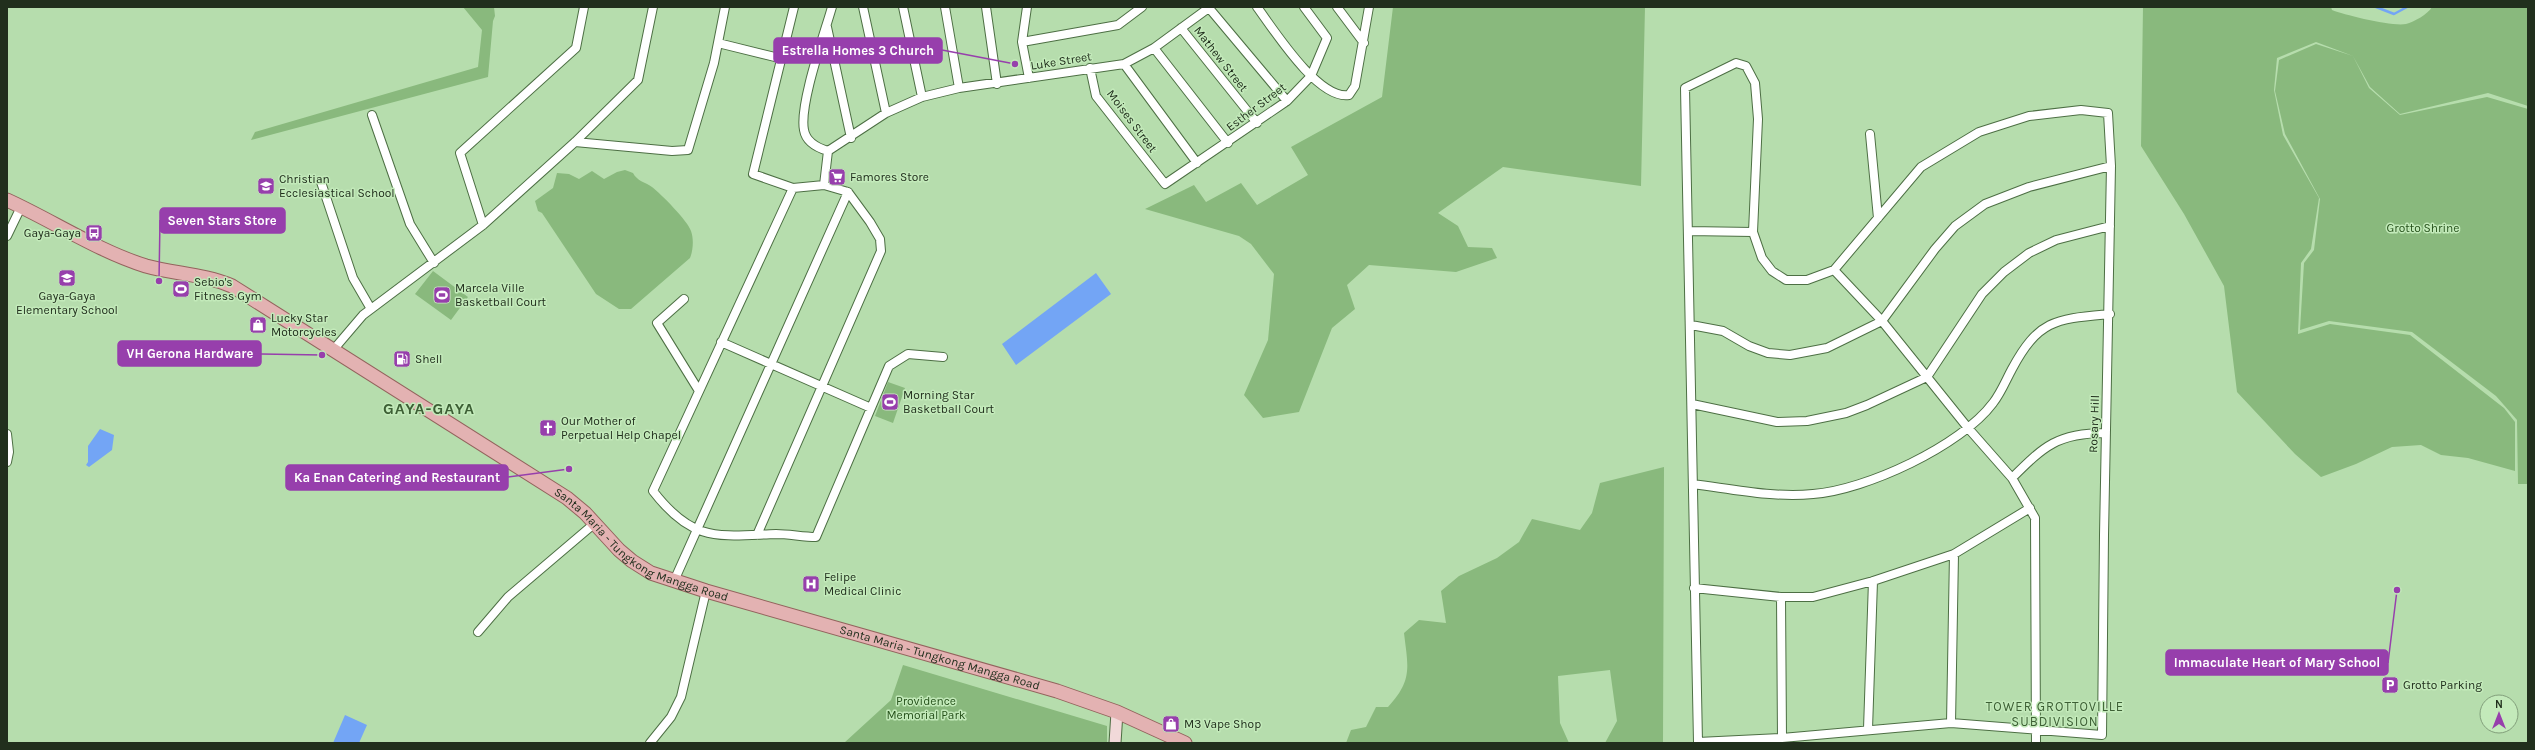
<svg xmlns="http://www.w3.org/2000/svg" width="2535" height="750" font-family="Karla,sans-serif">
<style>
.green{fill:#89b97d}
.water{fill:#73a5f5}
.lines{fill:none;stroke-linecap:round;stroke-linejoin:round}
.stream{stroke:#73a5f5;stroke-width:2.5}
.street-casing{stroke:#4d6f44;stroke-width:10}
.secondary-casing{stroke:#4d6f44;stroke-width:13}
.primary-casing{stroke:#93635d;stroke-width:15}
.street{stroke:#fff;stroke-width:8}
.secondary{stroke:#f1d9d9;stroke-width:11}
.primary{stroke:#e3b2b2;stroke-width:13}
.labels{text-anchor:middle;stroke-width:3;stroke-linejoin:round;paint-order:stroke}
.street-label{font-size:12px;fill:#212f1d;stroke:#c3eaba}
.poi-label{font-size:12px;fill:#212f1d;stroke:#c3eaba;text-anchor:start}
.park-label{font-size:12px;fill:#26511b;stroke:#c3eaba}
.neighbourhood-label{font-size:13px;letter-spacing:1px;fill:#3d5f35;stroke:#c3eaba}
.district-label{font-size:16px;font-weight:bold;letter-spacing:1px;fill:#3d5f35;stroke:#c3eaba}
.leader{fill:none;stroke:#973fac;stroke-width:1.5}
.callout-dot{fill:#973fac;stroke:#c3eaba;stroke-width:1.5}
.callout{fill:#973fac;stroke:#973fac;stroke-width:1.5}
.callout-label{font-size:13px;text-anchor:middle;font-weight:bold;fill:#fff}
</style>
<rect width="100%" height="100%" fill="#b6ddad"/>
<!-- green -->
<path class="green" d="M463 7H494L495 16 493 21 488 77 251 140 255 132 478 67 482 30Z
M1393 7H1645L1641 186 1503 167 1438 213 1458 226 1468 247 1492 248 1497 258 1456 272 1369 265 1347 285 1355 309 1332 328 1299 412 1263 418 1244 395 1268 340 1274 274 1251 244 1239 236 1145 209 1194 185 1206 202 1241 183 1257 205 1308 175 1291 147 1382 97Z
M2143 7H2331L2332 10C2345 15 2393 27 2406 24 2414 22 2428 14 2432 7H2528V106L2488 93 2400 114 2370 87 2353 56 2369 88 2400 115 2487 97 2528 109V484H2518L2517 420 2496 396 2412 332 2329 321 2300 330 2304 263 2314 250 2320 199 2285 134 2275 91 2279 60 2316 44 2353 56 2316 42 2277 58 2274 90 2283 135 2319 198 2311 249 2301 263 2298 334 2330 324 2410 335 2504 408 2515 422V471L2468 458 2441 455 2421 445 2392 447 2356 464 2321 477 2295 454 2237 392 2224 286 2184 214 2141 146Z
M625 170 633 173C637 181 645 182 652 187 661 194 688 221 691 231 694 239 693 251 690 258L631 309H619L596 294 542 213 538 211 535 201 553 188 557 173 569 174 579 179 592 171 604 179 617 172Z
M433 271 468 297 451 320 415 294Z
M888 382 905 388 893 423 875 416Z
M1664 467 1663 743H1605L1617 721 1610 670 1558 676 1560 723 1569 743H1346L1351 730 1366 727 1376 707H1388C1413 680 1408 667 1404 633L1419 620 1446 623 1441 591 1459 576 1497 558 1519 542 1532 519 1580 530 1592 513 1600 483Z
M903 665 1107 726V743H844L891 700Z"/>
<!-- water -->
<path class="water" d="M1096 273 1111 294 1016 365 1002 344Z
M100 429 114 435 112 450 89 467 86 465 88 462V446Z
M345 715 367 725 359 743H333Z"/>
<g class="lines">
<!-- stream -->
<path class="stream" d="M2376 7 2394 14 2407 7"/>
<defs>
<path id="street" d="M863 7 886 113
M903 7 922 97
M945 7 959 88
M986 7 997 84
M1027 7 1022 42 1029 78
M1257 7C1274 30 1318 100 1349 95L1355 86 1369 7
M1337 7 1364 43
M1209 8 1287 101
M827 27 851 138
M1181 28 1257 123
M1022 42 1118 25 1142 7
M718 43 783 59
M1154 48 1228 143
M1736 63 1746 66 1755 83 1758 119 1753 232 1762 258 1772 271 1786 280H1807L1834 270 1921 167 1979 132 2029 116 2081 110 2108 113 2111 166 2104 535 2102 735 1951 723 1782 738 1698 742 1685 88Z
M1124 64 1197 163
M1090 68 1096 96 1165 184 1287 101 1311 76 1327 38 1304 7
M372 115 410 224 434 263
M1870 134 1878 218
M575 142 672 151 688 150 714 63 725 7
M828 151 886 113 922 97 959 88 1124 64 1154 48 1210 7
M828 151C818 148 806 142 804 130 799 105 824 35 832 7
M321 182 353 278 371 309
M824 185 828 151
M793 188 653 491C693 543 718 536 776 534 789 534 803 537 816 537L871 408
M483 225 460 153 576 48 584 7
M1688 231 1753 232
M7 236 21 207
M1834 270 1882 321 1968 428 2012 478 2035 518 2036 743
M684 299 657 323 699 391
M1691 325 1723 331 1749 346 1768 353 1790 355 1827 348 1882 321 1935 249 1955 226 1985 204 2029 187 2111 166
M721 342 871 408 889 366 908 354 943 357
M334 349 363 315 483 225 575 142 638 80 653 7
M1692 404 1777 422 1807 421 1846 413 1867 405 1927 377 1982 294 2004 272 2029 253 2056 240 2110 226
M7 434 9 452 7 462
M2012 478C2044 446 2058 433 2105 433
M1693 484C1732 489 1774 498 1813 494 1866 490 1961 446 1993 403 2001 393 2006 380 2012 369 2039 319 2056 319 2110 314
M757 535 881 251 880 239 870 222 848 192 824 185 793 188 753 174 794 7
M674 581 848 192
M1694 588 1781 597H1813L1873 581 1954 554 2030 508
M1781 597 1782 738
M478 632 508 597 595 523
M1951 723 1954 554
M1868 729 1873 581
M650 743 671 717 681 697 706 591"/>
<path id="secondary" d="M1115 743 1117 712"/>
<g id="primary">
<path id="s1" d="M7 200C53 221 98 251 146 266 175 274 204 274 232 286L567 498 585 513 619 550 632 561 651 573 706 591 1057 691 1117 712 1185 743"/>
</g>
</defs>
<!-- street casing -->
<use href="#street" class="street-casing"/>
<!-- secondary casing -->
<use href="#secondary" class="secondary-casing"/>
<!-- primary casing -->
<use href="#primary" class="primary-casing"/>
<!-- street -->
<use href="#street" class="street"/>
<!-- secondary -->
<use href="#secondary" class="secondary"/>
<!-- primary -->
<use href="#primary" class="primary"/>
</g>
<!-- icons -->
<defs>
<symbol id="supermarket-square" viewBox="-11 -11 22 22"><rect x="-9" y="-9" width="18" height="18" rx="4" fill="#973fac" stroke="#c3eaba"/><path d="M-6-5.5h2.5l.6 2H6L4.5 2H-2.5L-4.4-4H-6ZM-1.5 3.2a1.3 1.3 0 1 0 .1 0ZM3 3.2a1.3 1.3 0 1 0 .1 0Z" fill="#fff"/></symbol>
<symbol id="school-square" viewBox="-11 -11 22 22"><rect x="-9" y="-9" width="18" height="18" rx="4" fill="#973fac" stroke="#c3eaba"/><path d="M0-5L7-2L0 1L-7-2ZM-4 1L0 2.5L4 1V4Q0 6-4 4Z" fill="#fff"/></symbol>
<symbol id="bus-square" viewBox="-11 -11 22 22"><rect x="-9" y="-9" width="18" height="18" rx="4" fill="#973fac" stroke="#c3eaba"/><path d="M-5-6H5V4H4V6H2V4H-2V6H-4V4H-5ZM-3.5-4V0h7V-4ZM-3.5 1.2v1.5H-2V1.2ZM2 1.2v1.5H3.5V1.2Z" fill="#fff"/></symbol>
<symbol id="stadium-square" viewBox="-11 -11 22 22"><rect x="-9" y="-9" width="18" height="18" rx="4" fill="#973fac" stroke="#c3eaba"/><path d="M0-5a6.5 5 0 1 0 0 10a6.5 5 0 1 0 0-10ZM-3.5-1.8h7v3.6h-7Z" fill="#fff"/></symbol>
<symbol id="shop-square" viewBox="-11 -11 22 22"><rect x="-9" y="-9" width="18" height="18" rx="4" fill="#973fac" stroke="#c3eaba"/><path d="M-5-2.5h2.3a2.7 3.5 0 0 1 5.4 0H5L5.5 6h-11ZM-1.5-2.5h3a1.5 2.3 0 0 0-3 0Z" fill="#fff"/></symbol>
<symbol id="fuel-square" viewBox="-11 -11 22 22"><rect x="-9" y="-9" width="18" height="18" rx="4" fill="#973fac" stroke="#c3eaba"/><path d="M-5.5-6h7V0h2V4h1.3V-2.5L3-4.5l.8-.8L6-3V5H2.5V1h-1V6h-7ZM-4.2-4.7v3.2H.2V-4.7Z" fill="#fff"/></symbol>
<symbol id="church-square" viewBox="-11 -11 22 22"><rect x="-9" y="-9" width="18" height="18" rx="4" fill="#973fac" stroke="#c3eaba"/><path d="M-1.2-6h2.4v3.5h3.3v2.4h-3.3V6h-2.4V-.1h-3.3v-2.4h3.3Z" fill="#fff"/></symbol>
<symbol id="hospital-square" viewBox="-11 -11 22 22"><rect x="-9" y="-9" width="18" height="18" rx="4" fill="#973fac" stroke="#c3eaba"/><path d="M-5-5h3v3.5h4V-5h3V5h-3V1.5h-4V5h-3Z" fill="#fff"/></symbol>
<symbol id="parking-square" viewBox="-11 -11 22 22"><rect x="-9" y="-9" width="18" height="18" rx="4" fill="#973fac" stroke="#c3eaba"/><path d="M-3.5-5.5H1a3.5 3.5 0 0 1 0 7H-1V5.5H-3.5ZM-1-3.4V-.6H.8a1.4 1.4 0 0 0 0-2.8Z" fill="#fff"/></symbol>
</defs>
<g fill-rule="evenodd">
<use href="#supermarket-square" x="827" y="167" width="20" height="20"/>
<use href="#school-square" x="256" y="176" width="20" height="20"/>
<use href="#bus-square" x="84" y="223" width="20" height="20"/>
<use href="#school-square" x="57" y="268" width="20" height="20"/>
<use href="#stadium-square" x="171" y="279" width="20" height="20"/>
<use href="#stadium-square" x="432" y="285" width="20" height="20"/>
<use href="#shop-square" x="248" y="315" width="20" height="20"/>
<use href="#fuel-square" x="392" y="349" width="20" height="20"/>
<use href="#stadium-square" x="880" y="392" width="20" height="20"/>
<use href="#church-square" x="538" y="418" width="20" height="20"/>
<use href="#hospital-square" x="801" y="574" width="20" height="20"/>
<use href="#parking-square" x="2380" y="675" width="20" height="20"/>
<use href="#shop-square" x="1161" y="714" width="20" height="20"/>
</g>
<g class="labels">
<!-- street labels -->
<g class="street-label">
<text transform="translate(1221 59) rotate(52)" y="4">Mathew Street</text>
<text transform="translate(1061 61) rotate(-9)" y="4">Luke Street</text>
<text transform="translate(1256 107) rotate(-37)" y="4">Esther Street</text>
<text transform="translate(1132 121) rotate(53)" y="4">Moises Street</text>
<text transform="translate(2094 424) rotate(-88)" y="4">Rosary Hill</text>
<text dy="4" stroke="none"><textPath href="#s1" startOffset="729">Santa Maria - Tungkong Mangga Road</textPath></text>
<text dy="4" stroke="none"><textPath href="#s1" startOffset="1053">Santa Maria - Tungkong Mangga Road</textPath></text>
</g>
<!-- poi labels -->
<g class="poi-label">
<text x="850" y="181">Famores Store</text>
<text x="279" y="183">Christian<tspan x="279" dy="14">Ecclesiastical School</tspan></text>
<text x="81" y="237" text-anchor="end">Gaya-Gaya</text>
<text x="194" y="286">Sebio's<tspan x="194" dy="14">Fitness Gym</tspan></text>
<text x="455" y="292">Marcela Ville<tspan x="455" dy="14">Basketball Court</tspan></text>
<text x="67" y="300" text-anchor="middle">Gaya-Gaya<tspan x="67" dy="14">Elementary School</tspan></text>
<text x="271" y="322">Lucky Star<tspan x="271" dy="14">Motorcycles</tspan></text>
<text x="415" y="363">Shell</text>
<text x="903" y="399">Morning Star<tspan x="903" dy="14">Basketball Court</tspan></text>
<text x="561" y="425">Our Mother of<tspan x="561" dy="14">Perpetual Help Chapel</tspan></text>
<text x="824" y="581">Felipe<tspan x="824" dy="14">Medical Clinic</tspan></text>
<text x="2403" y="689">Grotto Parking</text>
<text x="1184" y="728">M3 Vape Shop</text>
</g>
<!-- park labels -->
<g class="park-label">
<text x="2423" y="232">Grotto Shrine</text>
<text x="926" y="705">Providence<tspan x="926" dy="14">Memorial Park</tspan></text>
</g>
<!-- neighbourhood labels -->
<g class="neighbourhood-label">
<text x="2055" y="711">TOWER GROTTOVILLE<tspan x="2055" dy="15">SUBDIVISION</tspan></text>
</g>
<!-- district labels -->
<g class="district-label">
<text x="429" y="414">GAYA-GAYA</text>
</g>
</g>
<!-- callouts -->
<path class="leader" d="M1015 64L942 50M159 281L160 220M322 355L261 354M569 469L508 477M2397 590L2388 663"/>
<g class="callout-dot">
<circle cx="1015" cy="64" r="4"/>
<circle cx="159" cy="281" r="4"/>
<circle cx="322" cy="355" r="4"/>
<circle cx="569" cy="469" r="4"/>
<circle cx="2397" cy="590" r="4"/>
</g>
<g class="callout">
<rect x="774" y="38" width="168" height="25" rx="4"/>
<rect x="160" y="208" width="125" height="25" rx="4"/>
<rect x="118" y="341" width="143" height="25" rx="4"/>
<rect x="286" y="465" width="222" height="25" rx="4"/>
<rect x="2166" y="650" width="222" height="25" rx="4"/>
</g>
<g class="callout-label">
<text x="858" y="55">Estrella Homes 3 Church</text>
<text x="222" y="225">Seven Stars Store</text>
<text x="190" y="358">VH Gerona Hardware</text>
<text x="397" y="482">Ka Enan Catering and Restaurant</text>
<text x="2277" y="667">Immaculate Heart of Mary School</text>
</g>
<!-- border -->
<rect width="2535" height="750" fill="none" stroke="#212f1d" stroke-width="16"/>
<!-- north arrow -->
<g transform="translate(2499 714)"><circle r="19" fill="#c3eaba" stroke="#829f7b"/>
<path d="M0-3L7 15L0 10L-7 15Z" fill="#973fac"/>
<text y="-6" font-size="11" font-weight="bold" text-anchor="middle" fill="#212f1d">N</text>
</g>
</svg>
